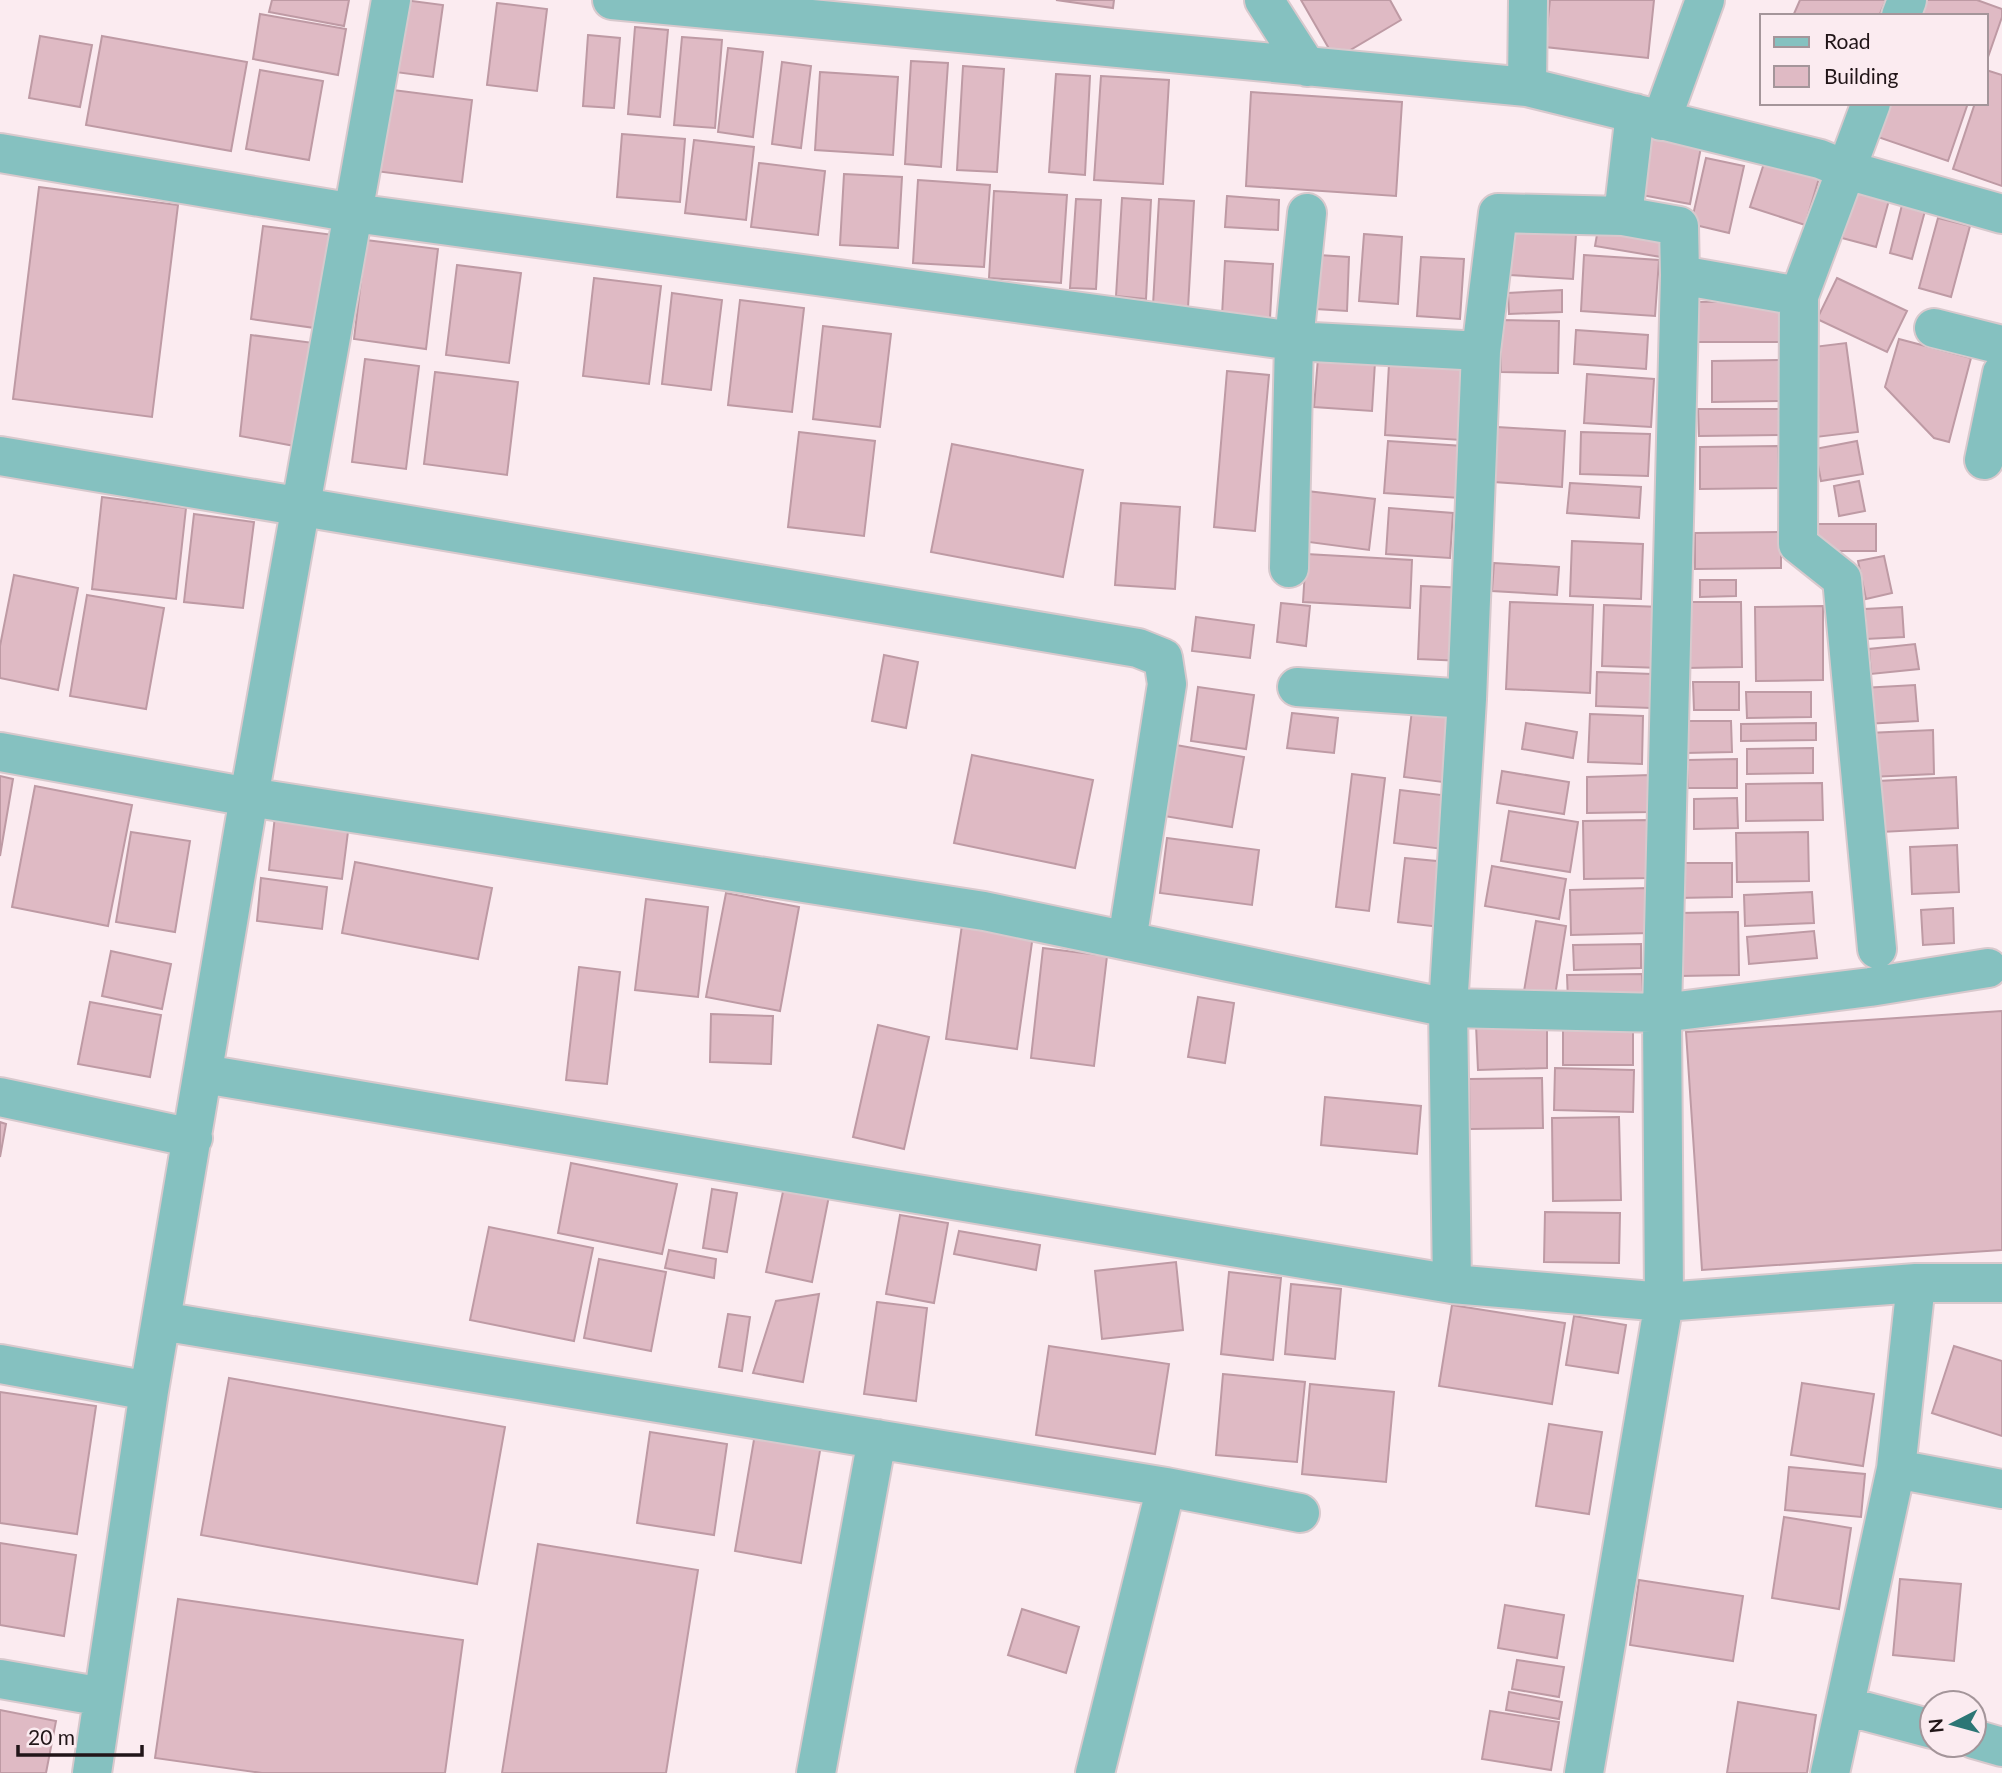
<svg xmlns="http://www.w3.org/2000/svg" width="2002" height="1773" font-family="Lato,sans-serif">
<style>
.building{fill:#dfbac4;stroke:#be9aa4;stroke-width:2}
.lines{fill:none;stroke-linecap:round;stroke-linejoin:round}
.minor-casing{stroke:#d8c9cd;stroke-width:42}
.minor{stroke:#85c1c0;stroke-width:38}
</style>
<rect width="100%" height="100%" fill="#fbebf0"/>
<!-- building -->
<path class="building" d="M272 0H349L344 26 269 12Z
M404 0 443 5 433 77 395 72Z
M1056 0H1114L1113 8Z
M1301 0H1390L1401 20 1335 59Z
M1550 0H1654L1648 58 1545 47Z
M1800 0H1886L1879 16H1793Z
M1916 0H1977L2002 9V17L1988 57H1986V16H1911Z
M497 3 547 9 537 91 487 85Z
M260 14 346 29 338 75 253 59Z
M635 27 668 30 660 117 628 114Z
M588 35 620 38 614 108 583 106Z
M40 36 92 45 80 107 29 98Z
M102 36 247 62 231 151 86 125Z
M682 37 722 40 715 128 674 125Z
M728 48 763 52 753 137 718 132Z
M911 61 948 63 941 167 905 164Z
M782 62 811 66 801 148 772 144Z
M963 66 1004 69 997 172 957 170Z
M260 70 323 81 309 160 246 149Z
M1986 70 2002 75V186L1953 169 1975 103H1986Z
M820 72 898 77 893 155 815 150Z
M1056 74 1090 76 1085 175 1049 172Z
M1101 76 1169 80 1163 184 1094 180Z
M385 89 472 100 462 182 375 171Z
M1251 92 1402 102 1396 196 1246 186Z
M1880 103H1968L1948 161 1869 134Z
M1644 130 1702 142 1690 204 1631 193Z
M622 134 685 139 680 202 617 197Z
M694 140 754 147 746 220 685 213Z
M1766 157 1820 175 1805 225 1750 207Z
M1706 158 1744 166 1729 233 1691 224Z
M759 163 825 171 818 235 751 227Z
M844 174 902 177 898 248 840 245Z
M918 180 990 185 984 267 913 263Z
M1856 183 1891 193 1876 247 1842 238Z
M39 187 178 205 152 417 13 399Z
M994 191 1067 195 1061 283 989 278Z
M1227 196 1279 200 1278 230 1225 227Z
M1122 198 1151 200 1146 299 1116 296Z
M1076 199 1101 200 1096 289 1070 288Z
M1159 199 1194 201 1188 308 1153 305Z
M1902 205 1925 211 1912 259 1890 253Z
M1938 218 1970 226 1951 297 1919 288Z
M263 226 334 235 322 329 251 319Z
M1598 229 1664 240 1661 257 1595 246Z
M1513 230 1576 234 1573 279 1510 275Z
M1364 234 1402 237 1398 304 1359 301Z
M366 240 438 249 426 349 354 339Z
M1319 255 1349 257 1347 311 1316 309Z
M1584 255 1659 260 1655 316 1581 311Z
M1421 257 1464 259 1460 319 1417 316Z
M1225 261 1273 264 1270 318 1222 315Z
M457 265 521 273 509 363 446 355Z
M594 278 661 286 649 384 583 376Z
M1837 278 1907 311 1887 352 1817 319Z
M1562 290V312L1509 314 1508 293Z
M672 293 722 300 711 390 662 384Z
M740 300 804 308 792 412 728 405Z
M1786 301V342H1694V302Z
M1501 320 1559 321 1558 373 1501 372Z
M823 326 891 334 880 427 813 419Z
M1576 330 1648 335 1646 369 1574 364Z
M251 335 314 343 300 447 240 436Z
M1899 339 1971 358 1949 442 1934 438 1885 387Z
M1846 343 1858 432 1816 437 1805 348Z
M1318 358 1375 362 1372 411 1314 407Z
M365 359 419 366 406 469 352 462Z
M1781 360V401L1712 402V361Z
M1389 364 1466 369 1461 440 1385 435Z
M1227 371 1269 375 1255 531 1214 527Z
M435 372 518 382 507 475 424 464Z
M1587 374 1654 379 1651 427 1584 423Z
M1698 409H1782V435L1699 436Z
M1497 427 1565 431 1562 487 1494 482Z
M799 432 875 441 864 536 788 527Z
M1581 432 1650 434 1648 476 1580 474Z
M1388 441 1463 446 1460 498 1384 493Z
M1857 441 1863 474 1821 481 1815 449Z
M952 444 1083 470 1063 577 931 552Z
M1778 446 1779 488 1700 489V447Z
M1859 481 1865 511 1839 516 1834 486Z
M1570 483 1641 487 1639 518 1567 513Z
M1307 491 1375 499 1369 550 1301 541Z
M102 497 186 508 176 599 92 589Z
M1121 503 1180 507 1175 589 1115 585Z
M1389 508 1453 513 1450 558 1386 554Z
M194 514 254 522 243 608 184 602Z
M1814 524H1876V551H1814Z
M1781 532V568L1695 569V533Z
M1572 541 1643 544 1641 599 1570 596Z
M1306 554 1412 560 1410 608 1303 602Z
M1884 556 1892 593 1866 599 1858 561Z
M1494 563 1559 567 1557 595 1492 591Z
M14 575 78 588 58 690 0 678V646Z
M1700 580H1736V596L1700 597Z
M1421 586 1467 588 1464 661 1418 659Z
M87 595 164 608 146 709 70 696Z
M1510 602 1593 605 1590 693 1506 689Z
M1684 602H1741L1742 667 1685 668Z
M1281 603 1310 606 1306 646 1277 642Z
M1604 605 1663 607 1661 668 1602 666Z
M1823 606V680L1756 681 1755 607Z
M1902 607 1904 637 1866 639 1865 609Z
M1196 617 1254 625 1250 658 1192 651Z
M1915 644 1919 669 1871 674 1869 649Z
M884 655 918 662 906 728 872 721Z
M1597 672 1652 674 1651 708 1596 706Z
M1693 682H1739V710H1694Z
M1915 685 1918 721 1865 724 1862 688Z
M1198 687 1254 695 1246 749 1191 741Z
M1746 692H1811V717L1747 718Z
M1412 710 1458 715 1450 783 1404 777Z
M1292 713 1338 718 1334 753 1287 748Z
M1590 714 1643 716 1642 764 1588 762Z
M1686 721H1731L1732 752 1686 753Z
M1526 723 1577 732 1573 758 1522 749Z
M1816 723V740L1741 741V724Z
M1933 730 1934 774 1870 777 1868 733Z
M1176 745 1244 757 1232 827 1164 816Z
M1813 748V773L1747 774V749Z
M972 755 1093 780 1075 868 954 843Z
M1737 759V788H1688V760Z
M1502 771 1569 782 1564 814 1497 803Z
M1352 774 1385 778 1369 911 1336 907Z
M1650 775 1651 812 1587 813V777Z
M0 776 13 779 0 856Z
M1956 777 1958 828 1881 832 1878 781Z
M1822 783 1823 820 1746 821V784Z
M35 786 132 805 108 926 12 907Z
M1400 790 1450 796 1443 849 1394 843Z
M1737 798 1738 828 1694 829V799Z
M1509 811 1578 822 1570 872 1501 861Z
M275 816 349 824 342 879 269 870Z
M1651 820 1652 878 1584 879 1583 821Z
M131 832 190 841 175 932 116 922Z
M1808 832 1809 881 1737 882 1736 833Z
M1167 838 1259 850 1252 905 1160 893Z
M1957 845 1959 892 1912 894 1910 847Z
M1405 858 1447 862 1440 927 1398 922Z
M355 862 492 888 478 959 342 933Z
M1676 863H1732V897L1676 898Z
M1492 866 1566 879 1559 919 1485 906Z
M261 878 327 887 322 929 257 921Z
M1648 888 1649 933 1571 935 1570 890Z
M1812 892 1814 923 1745 926 1744 895Z
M726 893 799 907 780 1011 706 997Z
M646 899 708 907 698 997 635 990Z
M1953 908 1954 943 1923 945 1921 910Z
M1738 912 1739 975 1679 976 1678 913Z
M1536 921 1566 926 1554 1002 1523 997Z
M962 925 1033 935 1017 1049 946 1039Z
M1814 931 1817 958 1749 964 1747 937Z
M1641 944V968L1574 970 1573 945Z
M1043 948 1107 956 1094 1066 1031 1058Z
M111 951 171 964 162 1009 102 996Z
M579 967 620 972 607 1084 566 1080Z
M1642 974 1643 1001 1568 1002 1567 975Z
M1198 997 1234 1003 1225 1063 1188 1057Z
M90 1002 161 1015 150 1077 78 1064Z
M2002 1011V1250L1702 1270 1686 1032Z
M711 1014 773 1016 771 1064 710 1062Z
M1563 1022 1633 1023V1065H1563Z
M1547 1023V1068L1478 1070 1476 1025Z
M878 1025 929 1037 904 1149 853 1137Z
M1555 1068 1634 1070 1633 1112 1554 1110Z
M1542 1078 1543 1128 1470 1129 1469 1079Z
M1325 1097 1421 1106 1417 1154 1321 1145Z
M1619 1117 1621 1200 1553 1201 1552 1118Z
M0 1122 6 1124 0 1157Z
M571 1163 677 1184 662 1254 558 1233Z
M784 1187 829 1196 812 1282 766 1272Z
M712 1189 737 1193 727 1252 703 1248Z
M1545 1212 1620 1213 1619 1263 1544 1262Z
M900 1215 948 1223 934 1303 886 1294Z
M489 1227 593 1248 574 1341 470 1320Z
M959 1231 1040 1245 1036 1270 954 1254Z
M669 1250 716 1259 714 1278 665 1268Z
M599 1259 666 1272 651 1351 584 1338Z
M1176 1262 1183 1330 1102 1339 1095 1271Z
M1229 1272 1281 1278 1273 1360 1221 1354Z
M1291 1284 1341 1289 1335 1359 1285 1354Z
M819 1294 803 1382 753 1373 776 1301Z
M877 1302 927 1308 916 1401 864 1394Z
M1452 1305 1565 1323 1552 1404 1439 1386Z
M728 1314 750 1317 742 1371 719 1367Z
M1574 1316 1626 1325 1618 1373 1566 1365Z
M1049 1346 1169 1364 1155 1454 1036 1435Z
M1954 1346 2002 1361V1436L1932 1413Z
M1223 1374 1305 1382 1297 1462 1216 1455Z
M229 1378 505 1427 477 1584 201 1535Z
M1802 1383 1874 1394 1863 1466 1791 1455Z
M1310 1384 1394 1392 1386 1482 1302 1474Z
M0 1392 96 1406 77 1534 0 1523Z
M1549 1424 1602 1432 1589 1514 1536 1506Z
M756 1428 822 1439 801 1563 735 1551Z
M650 1432 727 1444 714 1535 637 1523Z
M1789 1467 1865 1474 1861 1517 1785 1510Z
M1784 1517 1851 1528 1839 1609 1772 1598Z
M0 1543 76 1555 64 1636 0 1625Z
M538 1544 698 1570 666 1773H502Z
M1900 1579 1961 1584 1954 1661 1893 1655Z
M1639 1580 1743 1596 1733 1661 1630 1645Z
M178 1599 463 1640 445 1773H262L155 1758Z
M1505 1605 1564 1615 1557 1658 1498 1648Z
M1022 1609 1079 1627 1066 1673 1008 1655Z
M1517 1660 1564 1667 1559 1697 1512 1689Z
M1509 1692 1562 1702 1559 1719 1506 1710Z
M1738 1702 1816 1715 1807 1773H1727Z
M0 1710 56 1721 46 1773H0Z
M1490 1711 1559 1722 1551 1770 1482 1759Z"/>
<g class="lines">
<defs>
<path id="minor" d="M612 0 1527 87 1820 159 1847 170 2002 214
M1264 0 1307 67
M1901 16 1907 0
M1527 87 1528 0
M1871 103 1799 296 1798 544 1842 579 1877 949
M1661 121 1705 0
M0 153 354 213 1294 341 1481 351
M1680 275 1799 296
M1934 328 2002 345
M0 456 1138 648 1163 658 1167 684 1127 941
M1984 460 2002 373
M1289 568 1294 341 1307 213
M1297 687 1467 699 1448 1008 1452 1284
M1467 699 1481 351 1498 213 1623 216
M0 752 249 797 984 911 1448 1008 1662 1013 1680 275 1679 226 1623 216 1635 113
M204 1074 1452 1284 1664 1302 1916 1283H2002
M0 1097 193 1138
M161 1321 1166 1487 1095 1773
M0 1364 149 1391
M1896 1469 2002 1489
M1166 1487 1300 1513
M0 1679 103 1697
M1845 1706 1932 1729
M1974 1739 2002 1747
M92 1773 149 1391 249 797 391 0
M816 1773 877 1439
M1584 1773 1664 1302 1662 1013 1870 987 1988 968
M1830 1773 1896 1469 1916 1283"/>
</defs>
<!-- minor casing -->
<use href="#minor" class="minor-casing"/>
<!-- minor -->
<use href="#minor" class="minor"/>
</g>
<!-- legend -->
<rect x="1760" y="14" width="228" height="91" fill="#fbebf0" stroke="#a4959a" stroke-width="2"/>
<rect x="1774" y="37" width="35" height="10" fill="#85c1c0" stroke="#a4959a" stroke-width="2"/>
<text x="1824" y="49" font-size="21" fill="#211518">Road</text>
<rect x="1774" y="66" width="35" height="21" fill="#dfbac4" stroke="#a4959a" stroke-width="2"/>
<text x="1824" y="84" font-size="21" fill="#211518">Building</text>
<!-- north arrow -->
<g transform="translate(1953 1724) rotate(264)"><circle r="33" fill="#fbebf0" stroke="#a4959a" stroke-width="2"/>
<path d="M0-5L12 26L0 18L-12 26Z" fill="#2c7675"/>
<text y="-10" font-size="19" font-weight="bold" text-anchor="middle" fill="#211518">N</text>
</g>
<!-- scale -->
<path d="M18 1745v10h124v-10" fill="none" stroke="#211518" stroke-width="3.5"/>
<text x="28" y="1745" font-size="21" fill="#211518" stroke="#fbebf0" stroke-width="5" paint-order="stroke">20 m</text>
</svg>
